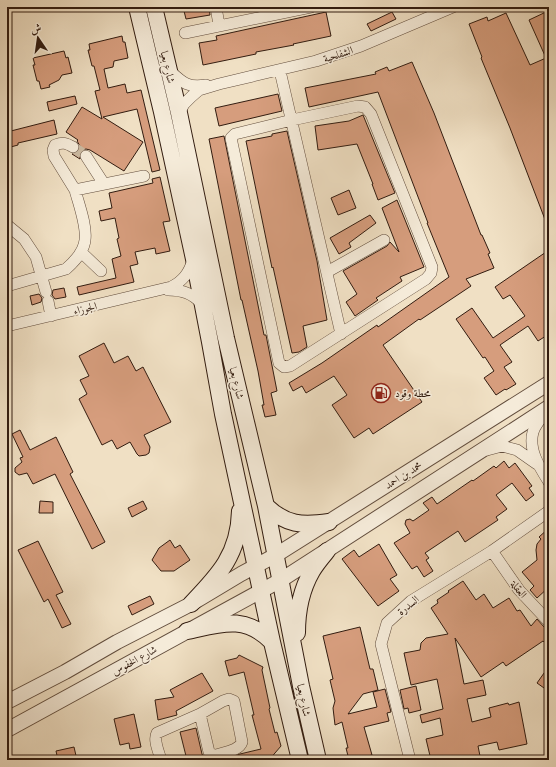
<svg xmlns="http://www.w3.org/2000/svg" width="556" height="767" font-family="'IM FELL Great Primer',Amiri,serif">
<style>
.building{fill:#d69d7d;stroke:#321c10}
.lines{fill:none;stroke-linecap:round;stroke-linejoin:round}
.minor-tunnel{stroke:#cab9a0;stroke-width:11;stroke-dasharray:11 5.5;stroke-linecap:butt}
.minor-casing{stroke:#624d3d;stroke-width:12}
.tertiary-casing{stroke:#624d3d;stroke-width:16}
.secondary-casing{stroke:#321c10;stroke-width:18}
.minor{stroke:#f5ebd9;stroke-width:11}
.tertiary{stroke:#f5ebd9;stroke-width:14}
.secondary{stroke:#f5ebd9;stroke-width:16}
.labels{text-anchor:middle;stroke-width:3;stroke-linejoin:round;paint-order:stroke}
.street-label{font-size:11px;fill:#321c10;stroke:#f5ebd9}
.poi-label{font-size:11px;fill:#321c10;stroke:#f5ebd9;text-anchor:start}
</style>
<rect width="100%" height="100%" fill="#f0e0c4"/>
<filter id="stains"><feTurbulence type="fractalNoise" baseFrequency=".005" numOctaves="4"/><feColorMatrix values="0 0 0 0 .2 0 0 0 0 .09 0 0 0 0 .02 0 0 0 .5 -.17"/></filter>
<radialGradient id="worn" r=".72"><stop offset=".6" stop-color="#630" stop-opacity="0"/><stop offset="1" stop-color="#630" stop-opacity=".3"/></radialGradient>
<!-- building -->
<path class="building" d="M183 7H209L210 15 186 19Z
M326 12 331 36 293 44 294 45 256 52V54L203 65 199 43 217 40 216 36Z
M392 12 396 19 371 31 367 24Z
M546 12 549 18V230L510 128 481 58 482 57 469 24 487 17 488 21 506 13 530 65 546 58 529 20Z
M122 36 123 42H125L128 58 114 61 113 67 104 69 108 88 125 84 127 93 141 90 160 170 152 172 137 109 103 117 143 142 124 171 90 150 86 149 82 150 80 153V159L72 154 76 153 79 150 80 146 77 141 78 140 66 132 82 107 102 119 95 91 100 90 94 66H92L88 50H90L89 44Z
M64 51 66 58 68 57 72 73 62 75 59 80 49 85 50 87 41 89 39 81H37L33 65H35L33 58Z
M412 62 434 113 481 235H482L490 253 488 254 494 268 466 279 471 286 420 320 419 319 383 345 422 402 373 434 369 428 354 438 332 405 347 395 334 376 306 393 302 386 293 391 289 383 322 363 377 325 378 327 449 277 427 223H428L378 92 309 107 305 88 376 74 375 72 387 67 389 71Z
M278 94 282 111 219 126 215 108Z
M75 96 77 104 49 111 47 102Z
M363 115 395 193 378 200 372 184H373L357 144 318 150 315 126 349 121Z
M54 120 57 134 18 143V145L7 148V132Z
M287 131 317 261 327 320 303 326 307 347 299 352 292 353 273 267 272 268 246 141 272 136V134Z
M224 136 264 335H266L277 391 271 393 276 415 265 417 262 405H264L258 371 242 300H241L209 139Z
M160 177 170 221 163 222 170 251 156 254 155 248 135 252 138 264 130 266 134 282 79 295 77 287 116 278 112 259 121 256 117 239 119 238 115 218 101 221 99 211 112 208 109 193 153 183 152 179Z
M349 190 356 208 338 215 331 198Z
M397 200 424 267 400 277 402 281 376 298 378 300 355 316 346 302 357 294 343 271 387 246 390 242 399 252 382 208Z
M370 215 376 223 349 243 351 247 339 254 330 238Z
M549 250V334L538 341 528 326 500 345 512 362 504 367 516 384 506 390 505 389 496 395 484 378 494 371 485 357 483 358 456 319 472 308 493 338 525 316 510 295 503 299 495 287Z
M64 288 66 297 55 299 52 295 53 290Z
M39 294 42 298 41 302 32 305 30 296Z
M104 343 114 363 128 356 136 371 143 367 171 422 144 435 150 447 149 453 146 455 139 456 137 454 130 442 117 449 112 440 102 445 79 399 87 394 80 380 89 376 79 356Z
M20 430 30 450 56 437 73 472 70 474 105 542 92 549 55 474 33 484 27 473 19 475 15 472V468L22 462 20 458 23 457 12 434Z
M504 461 509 468 515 463 532 486 529 488 534 495 526 501 512 483 496 495 507 509 496 517 498 520 465 542 458 531 425 553 429 558 426 560 433 571 424 577 417 566 412 569 394 543 410 533 405 524 406 520 410 519 413 521 429 510 423 503 432 497 437 504 472 480 473 481 494 466 496 468Z
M40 501 53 502V513H39Z
M143 501 147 509 132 517 128 508Z
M549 528V577L545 581 549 587 537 598 530 590 534 586 522 572 537 560 536 550 537 544 541 539 539 537Z
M170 540 175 548 180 545 190 560 174 571H161L152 560 159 548Z
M38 541 63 592 56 595 71 624 62 628 48 599 44 602 18 550Z
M379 544 397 575 390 579 399 591 378 606 342 559 354 550 359 557Z
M463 581 476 600 484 594 493 608 509 598 517 611 520 610 531 626 537 619 544 627 549 630V647L543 641 506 666 503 662 481 677 455 638 464 684 483 680 486 695 467 699 472 722 491 717 489 708 508 703 509 705 519 702 527 744 499 750 497 742 478 746 480 756 461 760H431L426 739 443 735 440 718 422 723 420 715 443 709 437 679 411 685 404 653 420 650 421 643 426 638 448 634 431 608 438 603 437 600 449 592 448 591Z
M150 596 154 604 132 615 128 606Z
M360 627 370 669H373L378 690 363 694 348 714 377 707 373 692 385 689 391 712 387 713 389 721 364 727 372 755 349 760 346 748H348L342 722 335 725 333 708 335 701 330 680 333 679 323 636Z
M239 655 263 667 262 670 270 708 269 709 275 733 277 732 281 746 269 760H230V758L240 754 261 749 252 715H254L244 672 229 676 225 661 237 658Z
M549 666V681L544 688 537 683Z
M202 673 213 691 176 711 177 715 158 720 155 700 174 697 170 690Z
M416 686 421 710 409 713 408 708 404 709 400 690Z
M134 714 141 747 130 749 129 743 120 745 114 719Z
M196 728 202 754 205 760H187L180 732Z
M74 747 77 760H58L56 751Z"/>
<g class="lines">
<!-- minor-tunnel -->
<path class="minor-tunnel" d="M73 147 86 156"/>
<defs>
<path id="minor" d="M216 7 219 25
M185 33 311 7
M170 71C183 83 188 88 206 85
M280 71 341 334
M358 106 365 107 371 114 432 267 431 273 426 279 290 366 284 367 279 363 231 138 235 134 292 120Z
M179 113 184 104 191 97 199 90 219 84 316 61 361 46 453 7
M73 147C66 143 63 142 55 145L53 150 54 156 75 190 144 176
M86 156 104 184
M7 225 24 239 36 257 46 292
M81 252 101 271
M327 272 384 240
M7 286 66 269C74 262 84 251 85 240 87 226 79 205 75 190
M168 290C182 290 192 293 202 304
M48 301 51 316
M7 326 171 287C183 281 189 273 193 260
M547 411C542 417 535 425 533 432 528 450 540 468 549 482
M487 450 502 446 517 450 537 464
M492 551 519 590 549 622
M161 760C159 752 153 740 157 733L200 714 223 701 229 699 234 701 242 742C239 751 225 752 216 755H213L209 752 200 714
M410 760 381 644 387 623 411 601 492 551 549 511"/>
<path id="tertiary" d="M7 702 65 672 117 642 191 604 241 574 276 555 549 383
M7 730 281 580 549 407"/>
<path id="secondary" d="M137 7 162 112 194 259 210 342 223 414 272 642 300 760
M154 7 179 113 226 338 266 506 301 686 318 760
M266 506C286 525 302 526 329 522
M191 604C219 575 239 554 240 511
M187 631C220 624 245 614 272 642
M297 633C297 612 301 590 312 571 316 564 322 557 327 551"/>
</defs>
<!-- minor casing -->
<use href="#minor" class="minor-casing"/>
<!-- tertiary casing -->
<use href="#tertiary" class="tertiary-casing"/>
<!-- secondary casing -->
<use href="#secondary" class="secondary-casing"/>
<!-- minor -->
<use href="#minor" class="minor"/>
<!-- tertiary -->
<use href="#tertiary" class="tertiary"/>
<!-- secondary -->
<use href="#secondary" class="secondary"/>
</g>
<!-- icons -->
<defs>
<symbol id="fuel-ring" viewBox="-11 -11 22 22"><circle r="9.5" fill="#f5ebd9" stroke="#8f2418" stroke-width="1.5"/><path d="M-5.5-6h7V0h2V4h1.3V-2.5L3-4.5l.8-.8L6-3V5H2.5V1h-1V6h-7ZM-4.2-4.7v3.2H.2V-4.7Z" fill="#8f2418"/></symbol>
</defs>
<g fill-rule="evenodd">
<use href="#fuel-ring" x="370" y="382" width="22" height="22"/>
</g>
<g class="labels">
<!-- street labels -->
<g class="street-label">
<text transform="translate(338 54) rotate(-18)" y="4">الشفلحية</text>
<text transform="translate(168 67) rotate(77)" y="4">شارع بعيا</text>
<text transform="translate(85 308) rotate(-13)" y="4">الجوزاء</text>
<text transform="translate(237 383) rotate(76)" y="4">شارع بعيا</text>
<text transform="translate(403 475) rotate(-32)" y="4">محمد بن احمد</text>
<text transform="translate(519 589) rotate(52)" y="4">العقلة</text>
<text transform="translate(408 605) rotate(-39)" y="4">السدرة</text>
<text transform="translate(134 660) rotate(-29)" y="4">شارع الخفوس</text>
<text transform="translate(304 700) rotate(78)" y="4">شارع بعيا</text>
</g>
<!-- poi labels -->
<g class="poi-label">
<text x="395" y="397">محطة وقود</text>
</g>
</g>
<!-- margin -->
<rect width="556" height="767" fill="none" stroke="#f0e0c4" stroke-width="24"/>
<rect x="8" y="8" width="540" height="751" fill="none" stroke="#321c10" stroke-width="2"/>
<rect x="12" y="12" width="532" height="743" fill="none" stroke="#321c10"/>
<!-- north arrow -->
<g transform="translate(38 38) rotate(347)" stroke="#f5ebd9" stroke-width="3" paint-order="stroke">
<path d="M0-3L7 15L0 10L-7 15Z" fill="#321c10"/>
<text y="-6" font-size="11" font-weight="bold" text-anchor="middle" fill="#321c10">ش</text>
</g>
<rect width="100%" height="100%" filter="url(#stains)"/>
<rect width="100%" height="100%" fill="url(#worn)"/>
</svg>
